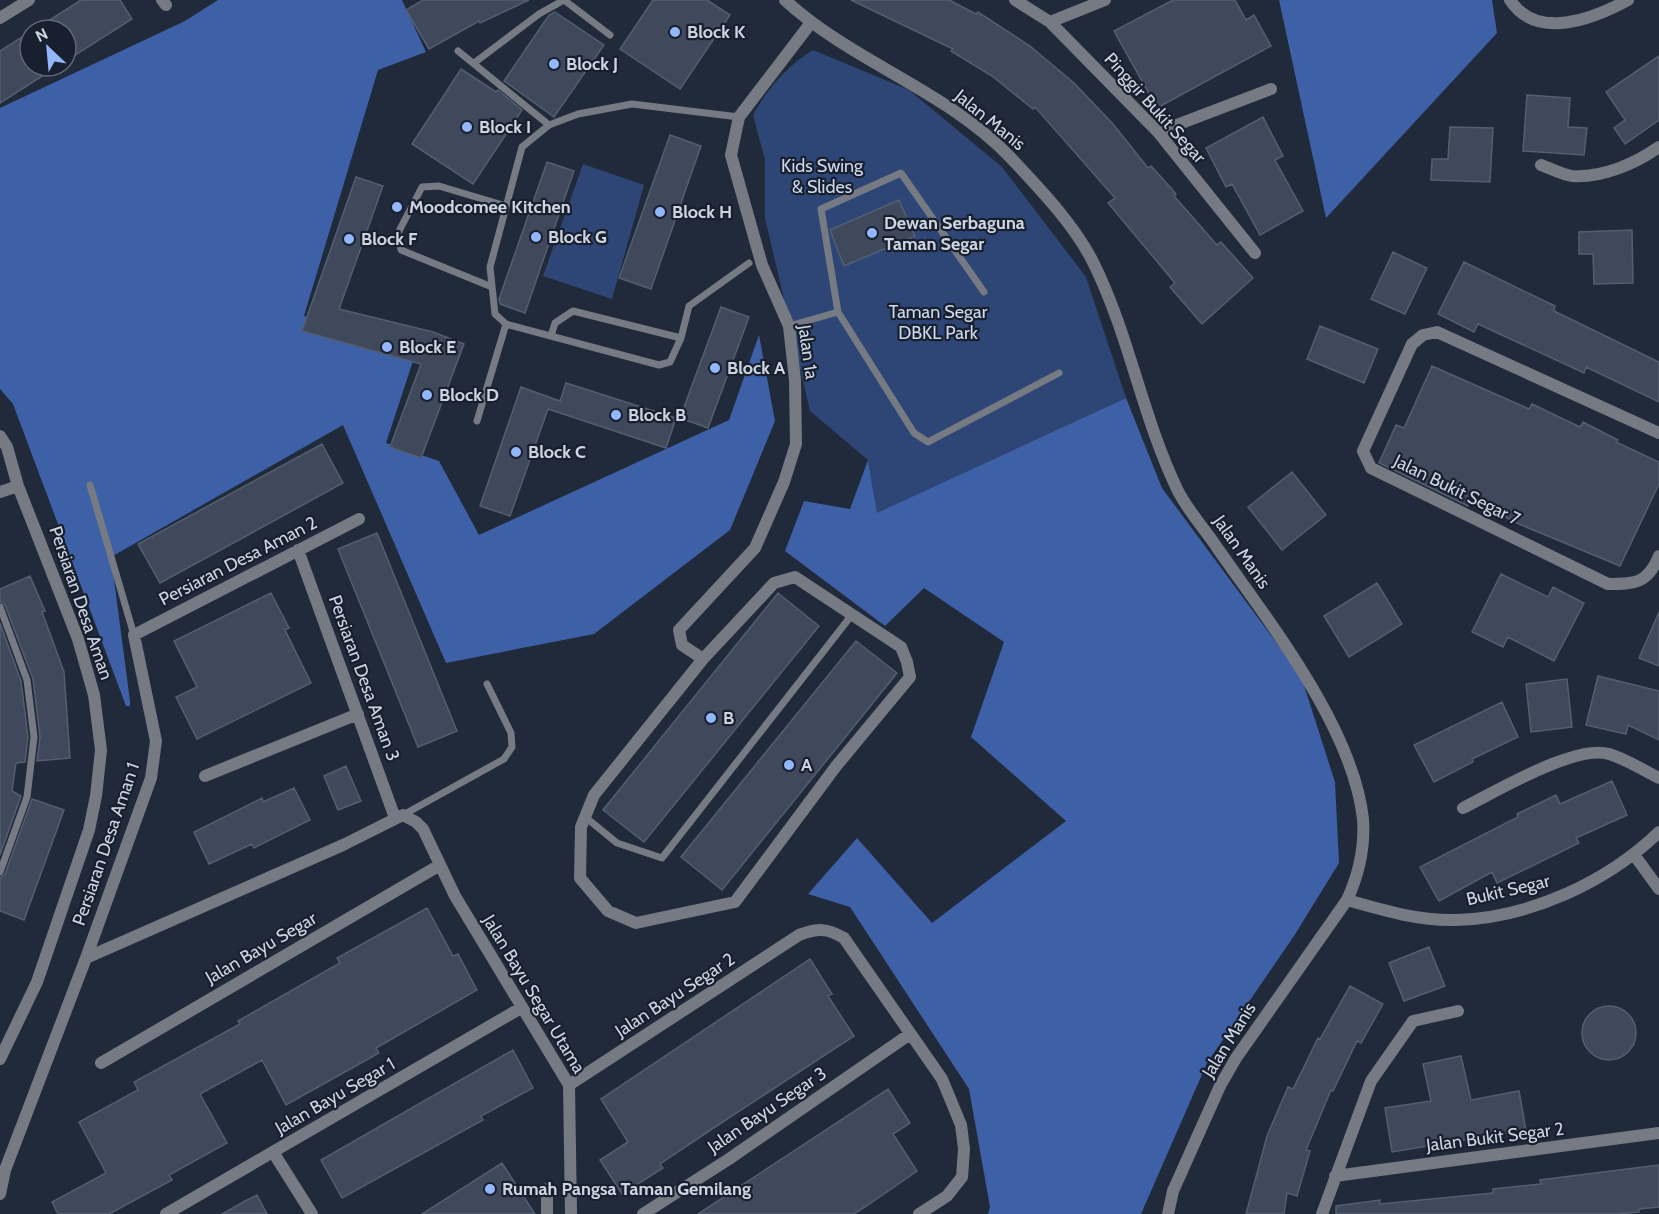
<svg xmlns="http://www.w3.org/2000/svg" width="1659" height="1214" font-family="Cabin,sans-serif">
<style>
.green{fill:#2e4675}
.forest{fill:#3d60a6}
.building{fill:#3f495b;stroke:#535e71;stroke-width:1.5}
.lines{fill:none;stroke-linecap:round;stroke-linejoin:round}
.service{stroke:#757a83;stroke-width:7}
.minor{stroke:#757a83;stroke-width:12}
.tertiary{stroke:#757a83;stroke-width:12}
.poi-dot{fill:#93b7fd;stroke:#182030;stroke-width:2}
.labels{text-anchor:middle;stroke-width:4.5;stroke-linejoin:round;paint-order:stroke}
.poi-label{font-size:18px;font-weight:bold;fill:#ced4e0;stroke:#182030;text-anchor:start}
.street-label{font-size:18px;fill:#ced4e0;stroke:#182030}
.park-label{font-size:18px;fill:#ced9ed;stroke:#182030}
</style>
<rect width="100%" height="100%" fill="#212a3b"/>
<!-- green -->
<path class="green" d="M813 50 909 90 1002 167 1086 277 1126 398 877 514 868 460 810 411 765 218V160L753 115C769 87 786 67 813 50Z
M583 164 644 185 612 299 543 276Z"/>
<!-- forest -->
<path class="forest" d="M218 0H402L426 52 378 70 304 316 415 355 386 443 439 461 479 535 729 420 759 335 775 421 730 530 594 634 446 663 343 425 111 557 130 701V706H126L13 404 0 389V108L185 21Z
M1279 0H1492L1497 33 1326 218Z
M1126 398 1162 488 1301 676 1335 782 1339 863 1294 936 1207 1063 1141 1214H988L990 1207 969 1089 850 907 808 894 857 838 932 923 1066 821 971 737 1004 642 924 588 885 626 785 551 804 501 850 509 868 460 877 513Z"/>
<!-- building -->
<path class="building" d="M81 0H120L132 19 66 61V30H34Z
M423 0H529L480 23 479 21 429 49 406 10Z
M653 0H707L730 15 680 89 620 49Z
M851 0H949L976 14 978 12 1030 46 1074 83 1113 124 1148 168 1151 166 1171 188 1176 194 1174 196 1217 245 1221 242 1253 278 1202 324 1170 287 1175 283 1108 203 1115 198 1035 107 1033 109 992 76 951 51 953 49Z
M1173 0H1235L1246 20 1254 15 1271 46 1157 108 1114 31Z
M555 12 604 45 554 117 504 81 549 15Z
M30 32V66H58L0 103V51Z
M1659 56V120L1625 144 1614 128 1625 120 1606 92Z
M461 69 496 92 498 90 522 110 473 184 412 144Z
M1527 95 1570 98 1568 127 1587 128 1584 155 1523 151Z
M1263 117 1283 156 1275 160 1303 211 1260 235 1232 184 1226 187 1206 148Z
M1450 127 1493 128 1490 182 1431 180 1432 159H1448Z
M670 135 701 146 651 289 619 278Z
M547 162 574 171 525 313 500 304 499 299Z
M356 177 383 186 339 309 433 332 464 344 421 458 390 447 421 364 302 331Z
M899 200 915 236 844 266 830 230Z
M1632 230 1633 283 1594 284 1593 254H1579V232Z
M1393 252 1427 268 1405 314 1371 299Z
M1464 262 1555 306 1554 311 1659 362V402L1586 367 1584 373 1478 324 1474 332 1438 314Z
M721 307 749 317 708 428 680 418Z
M1320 326 1378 349 1364 383 1307 359Z
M1432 366 1529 409 1532 404 1580 427 1583 422 1618 440 1616 442 1659 462V484L1620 566 1519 524 1471 500 1468 506 1379 463 1396 425 1404 428Z
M566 383 676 418 666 448 548 409 510 516 480 506 521 387 560 401Z
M322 444 343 483 160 583 138 544Z
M1292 472 1326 515 1282 550 1248 507Z
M377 533 457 731 418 747 338 549Z
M1501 574 1548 597 1553 587 1584 603 1554 661 1508 637 1503 647 1472 632Z
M30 576 45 611 42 612 64 672 70 758 37 761 40 737 33 679 5 605 0 601V589Z
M1377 583 1402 624 1349 657 1324 616Z
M271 593 289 628 285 630 311 683 197 739 176 697 197 687 174 641Z
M778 593 819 626 644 842 603 810Z
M1659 612V666L1639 658Z
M0 623 21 681 28 737 25 762 16 763 12 791 21 796 0 855Z
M856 641 897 673 722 890 681 857Z
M1598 676 1659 691V740L1628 725 1626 734 1586 725Z
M1567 679 1572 727 1531 732 1526 684Z
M1502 702 1518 737 1472 759 1473 762 1434 782 1414 745Z
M346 766 361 801 338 810 324 776Z
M1612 781 1627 815 1576 838 1579 843 1497 883 1492 872 1439 901 1420 867 1518 817 1517 814 1556 795 1560 804Z
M294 788 310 820 254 848 252 844 209 864 194 832 262 798 263 802Z
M32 799 64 810 24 920 0 911V878L5 874Z
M427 908 453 956 458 954 477 990 376 1048 379 1053 286 1105 262 1060 200 1094 227 1143 169 1175 172 1180 109 1214H58L52 1202 106 1173 79 1122 138 1090 134 1082 240 1024 238 1021 340 963 337 958Z
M1429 947 1445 986 1404 1001 1389 963Z
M810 959 832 994 828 996 854 1036 712 1129 660 1164 663 1168 622 1194 600 1160 628 1142 601 1099Z
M1350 986 1383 1004 1361 1043 1357 1041 1333 1091 1331 1090 1306 1150 1310 1151 1297 1196 1287 1193 1284 1214H1246L1267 1136 1288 1087 1293 1089 1318 1038 1320 1039Z
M1582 1033a27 27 0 1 1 54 0a27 27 0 1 1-54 0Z
M513 1050 533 1088 481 1116 483 1120 342 1198 321 1160Z
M1461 1056 1471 1100 1519 1091 1526 1130 1392 1152 1385 1108 1431 1101 1423 1064Z
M888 1089 910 1123 893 1134 917 1171 868 1205 854 1214H698Z
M502 1163 535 1214H422Z
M1659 1165V1207L1639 1209V1212L1617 1214H1336V1206L1380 1200V1204L1493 1193V1189L1541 1184 1540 1180Z
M257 1195 267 1214H222L247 1200Z"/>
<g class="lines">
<!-- service -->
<path class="service" d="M458 51 549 125
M474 63 539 14 564 0 610 35
M492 287 401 250 398 233 422 187 439 186 506 206
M838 312 914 433 928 442 1059 373
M789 326 838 312 821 209 901 173 984 292
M551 336 555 323 573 311 681 338 670 362 659 365 506 324 495 314 490 267 522 147 549 125 578 114 632 104 739 117
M681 338 689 306 749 263
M477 421 506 324
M90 485 134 635
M0 607 27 680 34 737 27 797 0 872
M403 815 504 759 512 747 511 733 487 684
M584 816 617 843 662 858 851 616"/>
<!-- minor -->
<path class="minor" d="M162 0 166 5
M1015 0 1050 22 1158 132 1255 253
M1510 0C1537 41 1593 19 1628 0
M0 18 29 0
M1050 22 1105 0
M1158 132 1271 89
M1541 165C1550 168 1562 175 1572 176 1602 178 1635 164 1659 147
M1659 433 1437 332 1423 335 1412 344 1363 451 1371 468 1608 584C1636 584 1648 583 1659 556
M0 436 7 447 18 486 78 639 94 695 101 750 96 796 89 830 37 982 0 1059
M0 492 18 486
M298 550 395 818
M795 577 901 647 907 662 910 677 837 765 735 902 636 923 608 911 580 878 581 827 594 795 703 659 774 583Z
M703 659 682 645 679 630 755 548 784 482 796 444 795 380 789 326 762 265 731 155 739 117 810 24
M205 776 358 714
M1463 808C1495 792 1575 744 1609 754 1626 759 1643 770 1659 778
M1635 856 1659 889
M1347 900C1382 910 1419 921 1456 920 1530 918 1607 882 1659 832
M86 958 343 845 403 815 416 822 423 829 455 896 569 1085 571 1214
M101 1063 440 865
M569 1085 799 935C818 928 827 928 844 938L942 1079 961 1125 964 1149 962 1177 947 1196 919 1214
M1335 1176 1659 1133
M0 1194 5 1170 86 958 151 778 156 741 134 635 359 519
M166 1214 521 1008
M547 1214V1189
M643 1214 729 1159 910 1034
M1322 1214 1371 1081 1413 1021 1458 1011"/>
<!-- tertiary -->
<path class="tertiary" d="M785 0C852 62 946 90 1010 157 1039 188 1074 224 1093 262 1129 334 1142 416 1177 489 1187 510 1205 529 1218 549 1269 622 1353 728 1363 819 1365 848 1359 874 1347 900L1236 1058 1220 1086 1173 1191 1168 1214
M273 1152 312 1214"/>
</g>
<!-- markers -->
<g class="poi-dot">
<circle cx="675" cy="32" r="6"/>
<circle cx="554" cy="64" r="6"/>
<circle cx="467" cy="127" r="6"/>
<circle cx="397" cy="207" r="6"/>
<circle cx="660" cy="212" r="6"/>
<circle cx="872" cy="233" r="6"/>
<circle cx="536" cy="237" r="6"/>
<circle cx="349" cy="239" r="6"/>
<circle cx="387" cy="347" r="6"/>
<circle cx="715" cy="368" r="6"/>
<circle cx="427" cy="395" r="6"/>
<circle cx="616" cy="415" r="6"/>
<circle cx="516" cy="452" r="6"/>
<circle cx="711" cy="718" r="6"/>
<circle cx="789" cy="765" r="6"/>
<circle cx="490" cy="1189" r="6"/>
</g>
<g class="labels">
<!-- poi labels -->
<g class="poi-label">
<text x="687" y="38">Block K</text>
<text x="566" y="70">Block J</text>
<text x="479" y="133">Block I</text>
<text x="409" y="213">Moodcomee Kitchen</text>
<text x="672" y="218">Block H</text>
<text x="884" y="229">Dewan Serbaguna<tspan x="884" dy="21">Taman Segar</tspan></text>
<text x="548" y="243">Block G</text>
<text x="361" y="245">Block F</text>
<text x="399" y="353">Block E</text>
<text x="727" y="374">Block A</text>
<text x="439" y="401">Block D</text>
<text x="628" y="421">Block B</text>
<text x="528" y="458">Block C</text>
<text x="723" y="724">B</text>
<text x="801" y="771">A</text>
<text x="502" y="1195">Rumah Pangsa Taman Gemilang</text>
</g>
<!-- street labels -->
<g class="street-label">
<text transform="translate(1155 108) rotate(48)" y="6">Pinggir Bukit Segar</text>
<text transform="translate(990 120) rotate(39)" y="6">Jalan Manis</text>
<text transform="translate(808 352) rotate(82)" y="6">Jalan 1a</text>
<text transform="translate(1457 490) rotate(26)" y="6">Jalan Bukit Segar 7</text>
<text transform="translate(1242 552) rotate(55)" y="6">Jalan Manis</text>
<text transform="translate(238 561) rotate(-27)" y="6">Persiaran Desa Aman 2</text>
<text transform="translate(81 603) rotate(71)" y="6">Persiaran Desa Aman</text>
<text transform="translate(364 678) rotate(70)" y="6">Persiaran Desa Aman 3</text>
<text transform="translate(106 844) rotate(-71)" y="6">Persiaran Desa Aman 1</text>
<text transform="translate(1508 890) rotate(-13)" y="6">Bukit Segar</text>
<text transform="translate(261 948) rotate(-30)" y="6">Jalan Bayu Segar</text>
<text transform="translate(534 994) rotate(59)" y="6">Jalan Bayu Segar Utama</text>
<text transform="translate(675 995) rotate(-33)" y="6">Jalan Bayu Segar 2</text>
<text transform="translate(1229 1040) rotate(-58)" y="6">Jalan Manis</text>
<text transform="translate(335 1096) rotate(-30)" y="6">Jalan Bayu Segar 1</text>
<text transform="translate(767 1110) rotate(-34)" y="6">Jalan Bayu Segar 3</text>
<text transform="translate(1495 1137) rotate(-7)" y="6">Jalan Bukit Segar 2</text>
</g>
<!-- park labels -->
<g class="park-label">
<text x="822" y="172">Kids Swing<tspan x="822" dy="21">&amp; Slides</tspan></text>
<text x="938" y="318">Taman Segar<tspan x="938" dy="21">DBKL Park</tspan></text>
</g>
</g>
<!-- north arrow -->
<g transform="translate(48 48) rotate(334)"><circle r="28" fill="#182030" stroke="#616876" stroke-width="1.5"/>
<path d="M0-4.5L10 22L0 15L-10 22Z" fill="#93b7fd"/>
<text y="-9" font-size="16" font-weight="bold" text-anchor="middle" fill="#ced4e0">N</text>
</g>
</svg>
